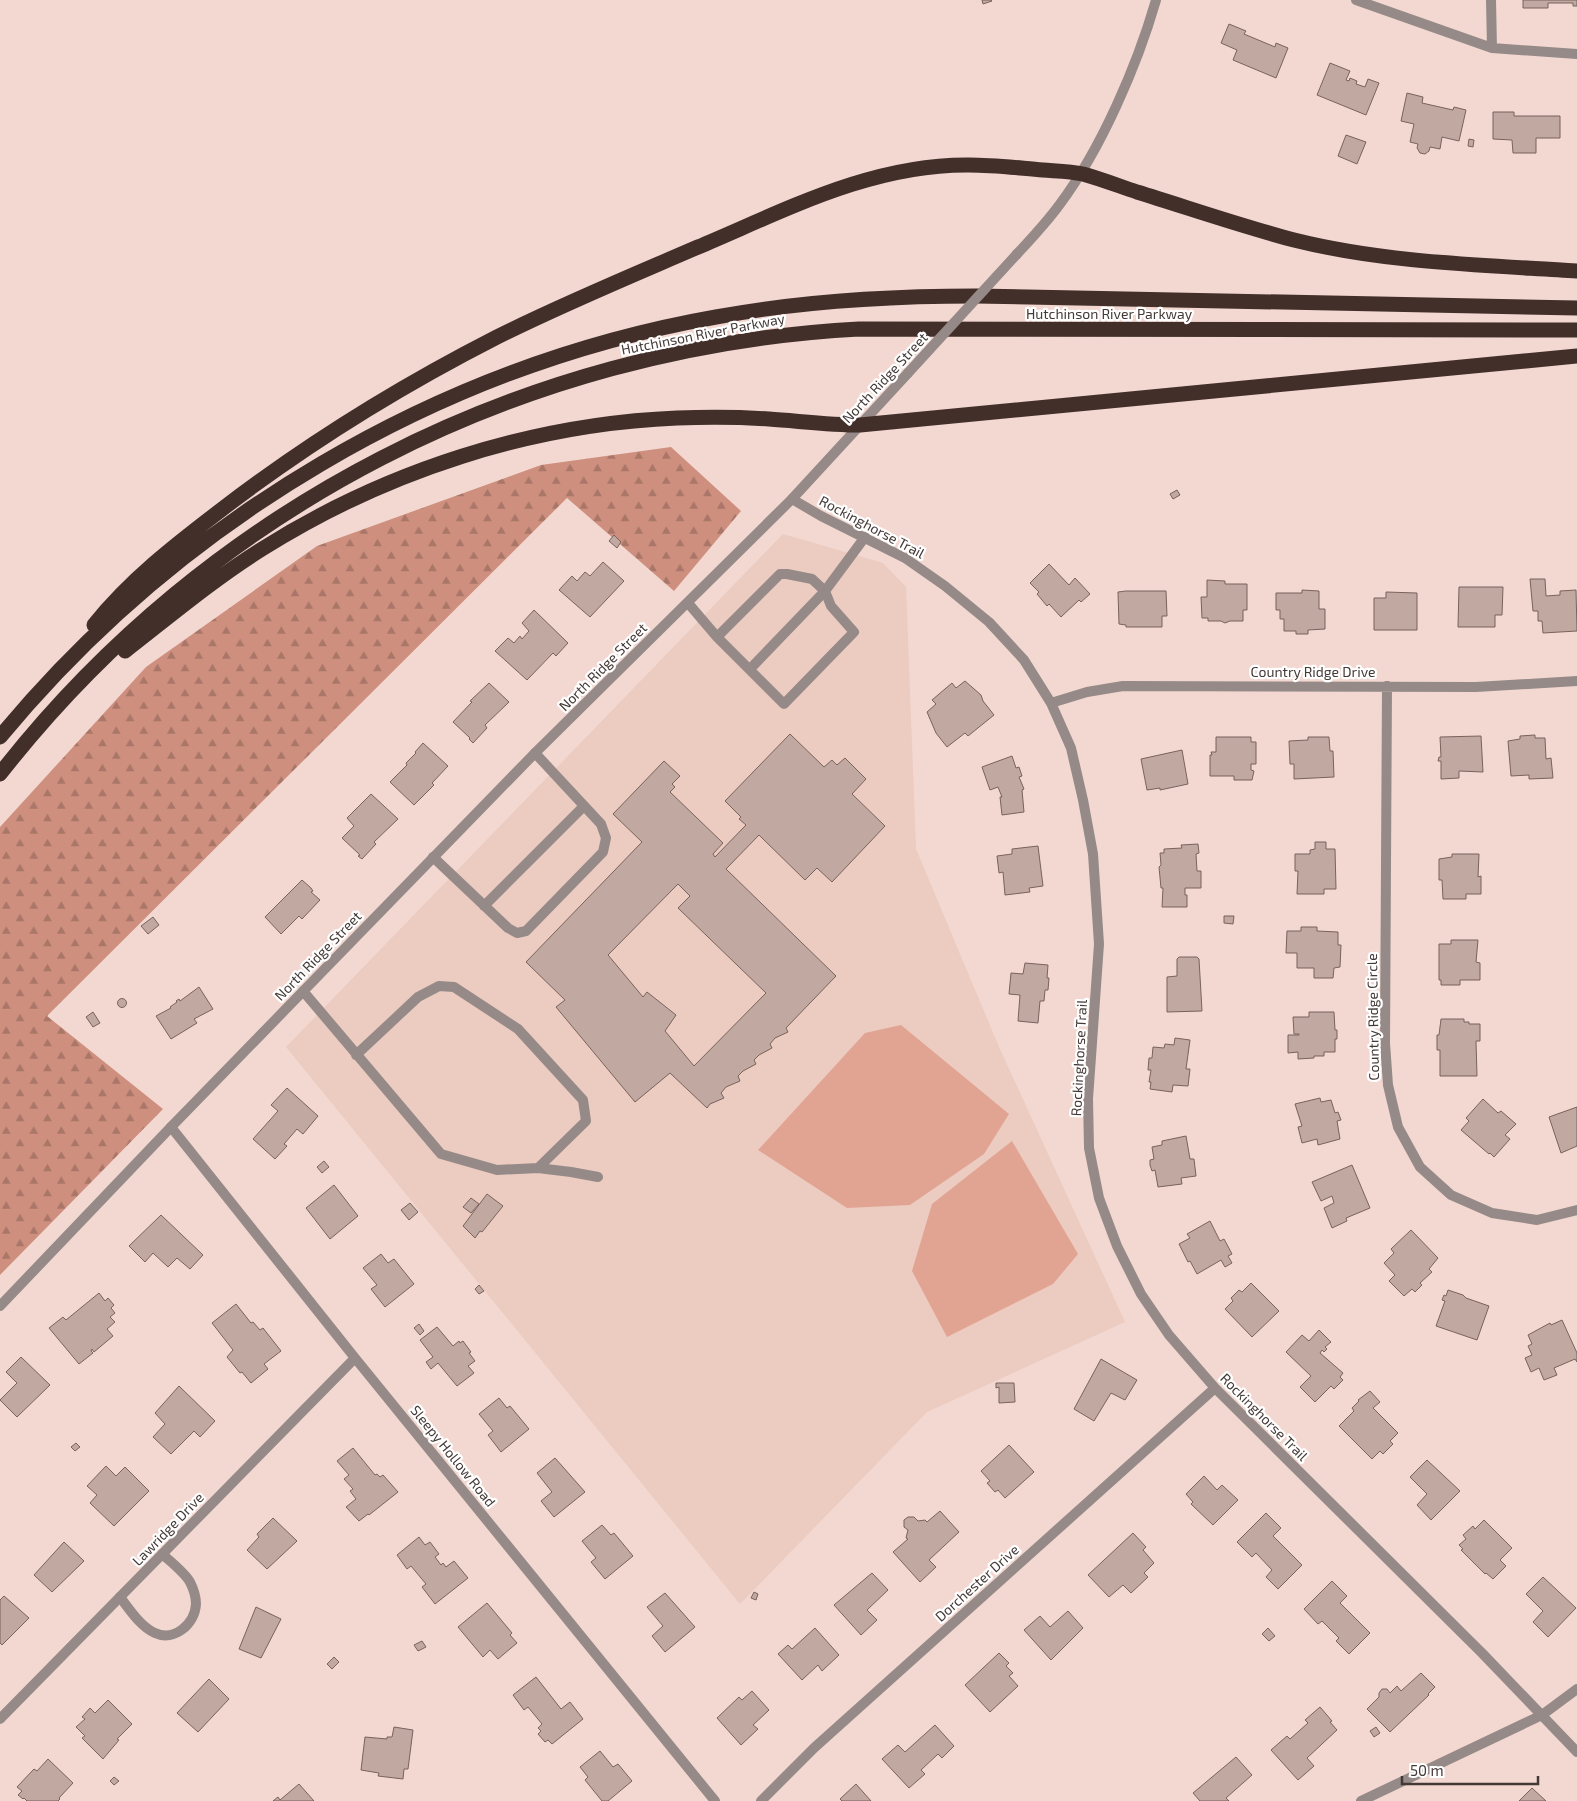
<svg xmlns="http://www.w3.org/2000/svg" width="1577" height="1801" font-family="'Exo 2',sans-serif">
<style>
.built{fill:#eccbc1}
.forest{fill:url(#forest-firs)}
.pitch{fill:#e1a493}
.building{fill:#c1a8a1;stroke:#79635d;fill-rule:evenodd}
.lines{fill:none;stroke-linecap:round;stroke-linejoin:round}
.service{stroke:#958a87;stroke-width:10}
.minor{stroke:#958a87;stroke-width:10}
.tertiary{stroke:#958a87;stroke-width:10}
.motorway{stroke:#432f2a;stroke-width:15}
.tertiary-bridge{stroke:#958a87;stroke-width:10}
.labels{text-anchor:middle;stroke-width:4.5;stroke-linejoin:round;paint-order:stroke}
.street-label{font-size:14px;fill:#433936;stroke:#fff}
</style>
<defs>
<pattern id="forest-firs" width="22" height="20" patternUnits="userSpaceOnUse" patternTransform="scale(1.25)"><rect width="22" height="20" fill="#ce8f7e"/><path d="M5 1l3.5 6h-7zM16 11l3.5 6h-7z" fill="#a97668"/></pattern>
</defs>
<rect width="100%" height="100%" fill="#f2d8d1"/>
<!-- built -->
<path class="built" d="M783 534 883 563 906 587 916 849 999 1047 1125 1322 927 1412 740 1604 286 1047Z"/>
<!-- forest -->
<path class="forest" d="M671 447 741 511 674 591 567 498 47 1016 163 1109 0 1275V827L146 667 317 546 541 465Z"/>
<!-- pitch -->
<path class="pitch" d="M901 1025 1009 1114 984 1154 910 1205 847 1208 758 1150 865 1033Z
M1012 1141 1078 1254 1053 1284 947 1337 912 1271 932 1204Z"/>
<!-- building -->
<path class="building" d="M982 0H991L992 1 983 4Z
M1523 0H1577V6H1573V3H1548V8H1523Z
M1229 24 1246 31 1244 34 1275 47 1276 43 1288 48 1276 78 1233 60 1237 50 1221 43Z
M1330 63 1350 71 1346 80 1349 81 1350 78 1357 81 1356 84 1365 87 1368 79 1379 83 1366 115 1317 95Z
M1407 93 1423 97 1422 103 1453 110 1454 107 1466 110 1459 141 1442 137 1440 149 1430 147 1429 151 1425 154 1420 153 1417 148 1418 144 1410 142 1414 124 1401 121Z
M1493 112H1514V116H1560V138H1536V153H1513L1512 140 1493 139Z
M1346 135 1366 142 1357 164 1338 156Z
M1469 139 1474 140 1473 147 1468 146Z
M1177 490 1180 495 1173 499 1170 494Z
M614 535 621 542 617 548 609 541Z
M603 562 624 581 590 617 559 590 572 576 577 581 585 572 590 576Z
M1049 564 1069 585 1075 578 1090 594 1081 602 1079 600 1061 617 1049 604 1047 606 1037 594 1039 592 1030 583Z
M1530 579H1545L1546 596 1560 595V591L1576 590 1577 631 1543 633 1542 621H1538V611H1533Z
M1207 580 1225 581V584H1247V610H1243V621H1230L1225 623 1221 621H1208V618H1202L1201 597H1207Z
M1459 587H1503L1502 615H1495V627H1458Z
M1302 590 1319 591V609H1325V629L1308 630V634H1296V631H1284V619H1280V610H1276V593H1302Z
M1126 591H1166L1167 616H1162V627H1126V625L1119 624 1118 592Z
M1386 592 1417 593V630H1374V598H1386Z
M534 610 568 643 556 656 553 653 527 680 495 651 508 638 514 643 520 636 522 639 529 631 522 623Z
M965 681 981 695 983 701 994 715 968 736 965 733 947 747 936 733 927 712 936 704 932 700 952 683 956 688Z
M489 683 509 702 485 725 487 728 473 743 469 739 470 738 453 722 472 702 470 701Z
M790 734 824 767 832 760 837 765 845 758 866 779 852 794 885 826 832 882 817 868 805 880 759 835 726 869 836 976 786 1028 788 1032 775 1038 770 1044 772 1048 759 1055 754 1060 756 1064 743 1071 738 1076 740 1081 726 1087 721 1093 724 1098 710 1104 707 1108 670 1073 635 1102 556 1007 565 1000 526 962 642 842 613 814 664 761 680 776 672 784 675 787 670 792 723 843 713 854 715 857 746 825 739 819 741 817 725 801ZM678 884 690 896 678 908 766 993 694 1066 665 1031 676 1015 647 992 643 997 608 955Z
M1535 735V738H1545L1546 759 1551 758 1553 778 1529 779V775L1511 776 1508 741 1520 739V736Z
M1481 736 1483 772 1459 771V778L1441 779V761H1438L1439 757H1441L1440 737Z
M1216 737H1251V742H1256V764H1251V770L1254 771 1252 780H1234V776H1210V755H1212L1211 752H1216Z
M1308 737H1329L1330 751H1333L1334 777 1294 779V764H1290L1289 741 1308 740Z
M423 743 448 766 432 783 434 785 414 805 390 782 407 765 406 763 416 753 415 752Z
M1182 750 1188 784 1160 790V788L1147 790 1141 759Z
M1012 756 1016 768 1019 767 1022 776 1019 777 1024 789 1022 790 1024 812 1002 815 1000 797H1002L998 787 990 790 982 767Z
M371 794 398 819 374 842 376 844 362 859 358 856 360 855 342 838 354 826 347 818Z
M1315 842H1326V849H1335L1336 889H1324V894H1297L1298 871H1295V854H1310V850L1315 849Z
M1198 844 1199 853 1196 854 1197 871H1201V888H1185V895H1187V907H1162L1163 888H1161L1159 867 1161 865 1160 853H1164V849L1182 848 1181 845Z
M1038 846 1043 886 1029 888 1030 892 1005 895 1003 872 999 873 997 856 1012 854V849Z
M1452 854H1479L1478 877 1481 876V894H1466V899H1443L1442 880H1439V859L1452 857Z
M302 880 311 888 313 891 311 892 320 900 302 919 299 916 281 934 265 917Z
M1224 916H1234L1233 924 1224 923Z
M153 917 159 925 148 934 141 926Z
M1301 927H1317V931L1338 932V945H1341L1340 967 1334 968 1333 978H1314V968H1297V953H1286L1287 931H1301Z
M1451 940H1478L1476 962 1480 963V980H1460V985H1441V980H1439V944H1451Z
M1179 957H1197L1199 959 1202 1011 1167 1012V977L1177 976V959Z
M1025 963 1048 965 1047 978H1049L1048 990H1045L1044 1001H1040L1038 1023 1018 1021 1020 995 1009 994 1011 973 1023 974Z
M199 987 213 1009 194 1019 197 1023 171 1039 156 1016 171 1008 170 1007 177 1002 176 1001 179 999 180 1001Z
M117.5 1003a4.5 4.5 0 1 1 9 0a4.5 4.5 0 1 1-9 0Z
M93 1012 100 1023 93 1027 86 1017Z
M1309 1012H1334L1335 1030H1337V1039H1335V1052H1324V1056H1314V1058L1298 1059V1052L1288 1053V1035H1299V1034H1294L1293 1017H1309Z
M1441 1019H1464V1022H1469V1024H1480V1041H1476L1477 1076H1440V1050H1437V1035H1439Z
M1175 1038 1190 1040 1186 1069H1190L1188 1086 1173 1085 1172 1092 1150 1089 1151 1082H1149L1151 1070H1148L1149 1058H1152L1153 1047 1164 1048 1165 1044 1174 1045Z
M287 1088 318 1116 303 1134 297 1129 284 1144 287 1146 275 1159 253 1139 278 1111 271 1105Z
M1320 1098 1321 1102 1331 1100 1335 1113 1338 1112 1341 1120 1337 1121 1340 1139 1318 1145 1317 1139 1302 1143 1298 1127 1302 1126 1295 1104Z
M1483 1099 1498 1113 1501 1111 1516 1124 1505 1135 1510 1139 1494 1157 1490 1153 1489 1154 1461 1130 1469 1121 1466 1118Z
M1577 1107V1146L1561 1153 1549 1117Z
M1186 1136 1190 1159H1194L1196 1176 1181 1178 1182 1184 1158 1187 1155 1170 1152 1171 1150 1165V1160L1154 1159 1152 1147 1162 1145V1141Z
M324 1161 329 1167 322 1173 317 1167Z
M1352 1165 1370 1208 1346 1218 1347 1221 1332 1228 1324 1208 1334 1203 1332 1196 1321 1201 1312 1182Z
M334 1185 358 1216 330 1239 306 1208Z
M487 1194 503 1206 482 1232 480 1231 475 1238 463 1226Z
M471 1198 479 1204 471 1213 463 1207Z
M410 1203 418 1212 409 1220 401 1210Z
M161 1215 203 1255 190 1269 177 1258 168 1267 153 1253 145 1262 129 1246Z
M1210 1221 1220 1241 1224 1239 1232 1254 1228 1256 1232 1263 1225 1267 1221 1260 1197 1274 1190 1261 1188 1262 1179 1244 1190 1238 1187 1234Z
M1411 1230 1438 1258 1429 1269 1432 1272 1420 1283 1422 1285 1415 1292 1412 1289 1404 1296 1389 1281 1395 1275 1384 1263 1394 1253 1391 1249Z
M381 1254 388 1263 394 1259 414 1284 385 1307 371 1289 377 1285 363 1268Z
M1251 1283 1279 1311 1252 1337 1225 1309 1233 1301 1231 1298 1239 1290 1242 1292Z
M479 1285 484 1291 479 1294 475 1289Z
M1448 1290 1463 1295 1466 1298 1489 1306 1477 1340 1436 1326 1445 1301 1442 1300 1444 1295 1446 1296Z
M99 1293 105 1301 108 1298 114 1305 111 1308 115 1313 110 1317 115 1322 107 1329 113 1336 94 1352 92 1349 91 1351 93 1353 79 1364 49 1328 63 1317 66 1320Z
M236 1304 251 1323 253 1322 260 1330 263 1328 281 1351 264 1364 268 1369 251 1383 242 1372 240 1373 227 1357 233 1350 212 1323Z
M1562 1320 1577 1353V1362L1575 1359 1554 1368 1557 1375 1544 1380 1539 1368 1531 1372 1525 1358 1532 1355 1528 1346 1532 1344 1528 1335 1550 1323 1551 1325Z
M419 1324 424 1331 420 1335 414 1328Z
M437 1327 453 1346 459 1341 460 1343 463 1341 471 1352 469 1353 475 1361 468 1366 474 1373 457 1386 438 1363 431 1369 426 1362 433 1357 420 1340Z
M1319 1330 1331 1342 1325 1347 1327 1349 1324 1352 1322 1350 1320 1353 1343 1373 1340 1377 1343 1380 1334 1389 1331 1386 1315 1402 1300 1387 1311 1376 1286 1352 1302 1335 1309 1341Z
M21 1357 50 1385 17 1417 0 1400 17 1383 6 1372Z
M1101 1359 1137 1380 1125 1400 1111 1393 1094 1421 1074 1409Z
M996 1383H1014L1015 1402 999 1403V1387L996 1388Z
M179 1386 215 1421 200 1437 194 1431 171 1454 153 1437 165 1424 155 1413Z
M1370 1391 1380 1402 1373 1408 1398 1433 1390 1441 1393 1444 1383 1454 1380 1451 1372 1459 1339 1426 1354 1411 1352 1408 1359 1401 1358 1400Z
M499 1398 507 1408 510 1406 529 1429 501 1452 488 1435 493 1431 479 1414Z
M76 1443 80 1447 75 1451 71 1447Z
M1009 1445 1034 1472 1005 1498 998 1490 995 1492 987 1483 990 1481 981 1471Z
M353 1448 375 1475 377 1474 380 1477 383 1475 398 1492 369 1515 368 1514 359 1521 346 1507 356 1499 350 1491 353 1489 344 1479 349 1475 337 1461Z
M555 1458 585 1492 554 1517 541 1501 552 1492 537 1473Z
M1427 1460 1460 1491 1431 1520 1417 1505 1427 1494 1410 1477Z
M106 1466 116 1476 125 1467 149 1491 114 1526 90 1503 97 1495 87 1486Z
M1204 1476 1217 1490 1222 1485 1238 1500 1213 1525 1191 1504 1193 1502 1186 1494Z
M940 1511 959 1532 929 1560 936 1567 920 1582 893 1552 908 1539 906 1538 908 1530 904 1527V1520L908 1517H914L918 1521 925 1520 927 1522Z
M1266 1513 1281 1528 1273 1536 1302 1565 1278 1589 1266 1577 1272 1570 1256 1553 1252 1557 1237 1542Z
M273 1518 297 1541 267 1569 247 1550 259 1537 257 1534Z
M1484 1520 1512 1548 1500 1560 1506 1566 1493 1579 1486 1573 1485 1574 1461 1550 1463 1549 1459 1545 1466 1539 1463 1535 1473 1526 1475 1529Z
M602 1525 611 1535 614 1533 633 1556 605 1579 591 1562 596 1558 582 1541Z
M1133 1533 1146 1547 1143 1550 1154 1563 1144 1573 1148 1577 1131 1593 1123 1585 1109 1597 1088 1575Z
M419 1537 425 1545 430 1542 439 1554 435 1557 441 1565 443 1563 446 1567 454 1561 468 1578 435 1604 422 1587 426 1584 411 1566 407 1569 397 1555Z
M64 1542 84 1561 52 1592 34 1575Z
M872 1573 888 1590 867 1610 877 1620 861 1635 834 1605Z
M1543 1577 1576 1608 1548 1637 1533 1622 1543 1611 1526 1594Z
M1332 1581 1347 1596 1340 1603 1370 1633 1349 1654 1336 1641 1339 1638 1322 1621 1318 1624 1304 1609Z
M754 1592 758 1594 756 1600 751 1598Z
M665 1593 695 1627 665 1652 652 1636 663 1626 647 1607Z
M4 1596 29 1618 2 1645 0 1643V1600Z
M487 1603 512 1633 510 1635 517 1643 498 1659 490 1650 483 1657 458 1627Z
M256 1607 281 1619 261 1658 239 1649Z
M1068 1611 1083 1628 1051 1660 1024 1630 1040 1616 1050 1627Z
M815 1628 839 1655 822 1671 818 1665 802 1680 778 1654 788 1645 792 1649Z
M1268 1628 1275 1636 1269 1641 1262 1634Z
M422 1641 426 1647 418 1651 414 1645Z
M999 1653 1009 1663 1006 1666 1013 1673 1009 1676 1018 1686 990 1712 965 1685Z
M334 1657 339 1662 332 1669 327 1664Z
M1421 1673 1435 1687 1428 1694 1429 1695 1390 1732 1367 1709 1379 1697V1693L1382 1689H1387L1390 1693 1397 1686 1401 1691Z
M536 1677 561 1709 570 1702 583 1719 552 1744 548 1740 545 1742 538 1734 541 1731 538 1728 542 1724 528 1707 524 1710 513 1695Z
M209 1679 229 1699 198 1732 177 1713Z
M752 1691 769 1710 753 1725 758 1729 741 1745 717 1718 739 1697 742 1700Z
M108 1700 132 1724 117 1739 119 1740 103 1759 82 1738 85 1736 76 1727 85 1719 82 1717 90 1708 95 1713Z
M1320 1707 1332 1721 1330 1722 1337 1730 1307 1758 1314 1766 1298 1780 1271 1750 1287 1736 1290 1739 1308 1723 1305 1720Z
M935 1725 954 1746 942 1758 938 1754 921 1770 925 1774 909 1788 882 1759 898 1745 905 1752Z
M394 1727 413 1730 408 1769H404L403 1779 378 1776 379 1773 361 1770 365 1737 387 1739V1737H392Z
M1376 1727 1380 1733 1374 1737 1370 1731Z
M600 1751 613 1767 618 1764 632 1781 608 1801H602L585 1780 588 1777 580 1767Z
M1236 1757 1252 1775 1226 1798 1229 1801H1200L1193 1793Z
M48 1759 73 1783 59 1798 60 1799 58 1801H27L24 1798 23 1799 18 1795 22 1791 17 1787 34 1769 37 1771Z
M114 1777 119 1781 114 1785 110 1781Z
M299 1784 314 1801H273L278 1797 280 1800Z
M856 1784 871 1801H842L840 1799Z
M1532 1788 1546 1801H1519Z"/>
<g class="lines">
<!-- service -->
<path class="service" d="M688 603 717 637 784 704 854 632 831 606 825 591 812 579 787 574H780L717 637
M750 669 825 591 865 537
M433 857 508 928 517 933 526 931 603 852 606 838 601 824 535 753
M484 906 584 806
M303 991 441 1154 497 1170 538 1168 571 1172 598 1177
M356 1055 418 997 439 986 454 987 518 1029 583 1100 586 1121 538 1168
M120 1597C130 1610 140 1626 155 1633 174 1642 195 1624 196 1604 196 1597 193 1588 190 1582 184 1572 171 1562 162 1554"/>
<!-- minor -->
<path class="minor" d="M1356 0 1492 48 1577 54
M1491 0 1492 48
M792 499 821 516 905 558 945 586 989 622 1024 660 1051 703 1071 748 1083 800 1093 854 1099 944 1088 1099 1089 1148 1099 1198 1117 1246 1141 1294 1169 1335 1215 1388 1482 1653 1577 1752
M1387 686 1385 1043 1388 1085 1398 1127 1420 1167 1451 1195 1492 1213 1537 1220 1577 1210
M1051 703 1087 692 1123 686 1476 687 1577 681
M171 1127 355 1358 715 1801
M0 1719 355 1358
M761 1801 814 1748 1215 1388
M1361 1801 1542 1715 1577 1689"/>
<!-- tertiary -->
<path class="tertiary" d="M1017 254C1032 238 1047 222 1060 204 1101 149 1137 66 1156 0
M0 1306 171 1127 535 753 792 499 908 373"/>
<!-- motorway -->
<path class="motorway" d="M94 625C130 580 175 545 221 510 307 444 401 386 497 337 563 304 631 276 698 247 786 210 872 164 969 165 994 165 1018 168 1043 170 1056 171 1070 171 1083 174 1101 179 1119 186 1137 192 1189 208 1241 226 1294 240 1386 263 1483 265 1577 271
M125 651C170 616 214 579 262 549 386 471 531 424 677 418 707 417 738 417 769 419 799 421 829 425 860 425L1577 356
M0 737C179 520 438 366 716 317 802 301 889 296 976 296L1577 308
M0 774C208 507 523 347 859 329L1577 330"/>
<!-- tertiary-bridge -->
<path class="tertiary-bridge" d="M908 373 1017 254"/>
</g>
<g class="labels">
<!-- street labels -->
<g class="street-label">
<text x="1109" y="319">Hutchinson River Parkway</text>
<text transform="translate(703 334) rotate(-11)" y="5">Hutchinson River Parkway</text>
<text transform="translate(885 378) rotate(-47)" y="5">North Ridge Street</text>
<text transform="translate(872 527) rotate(28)" y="5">Rockinghorse Trail</text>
<text transform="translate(603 667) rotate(-45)" y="5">North Ridge Street</text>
<text x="1313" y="677">Country Ridge Drive</text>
<text transform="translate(318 956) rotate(-46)" y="5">North Ridge Street</text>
<text transform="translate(1373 1017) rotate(-91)" y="5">Country Ridge Circle</text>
<text transform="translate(1079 1058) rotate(-87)" y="5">Rockinghorse Trail</text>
<text transform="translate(1264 1417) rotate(45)" y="5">Rockinghorse Trail</text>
<text transform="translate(453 1456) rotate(51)" y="5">Sleepy Hollow Road</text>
<text transform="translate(168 1529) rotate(-46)" y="5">Lawridge Drive</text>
<text transform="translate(977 1583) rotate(-42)" y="5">Dorchester Drive</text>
</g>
</g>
<!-- scale -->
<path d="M1402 1776v8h136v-8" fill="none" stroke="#433936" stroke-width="2.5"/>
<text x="1410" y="1776" font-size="15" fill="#433936" stroke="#ffffff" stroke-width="4" paint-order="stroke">50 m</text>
</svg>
